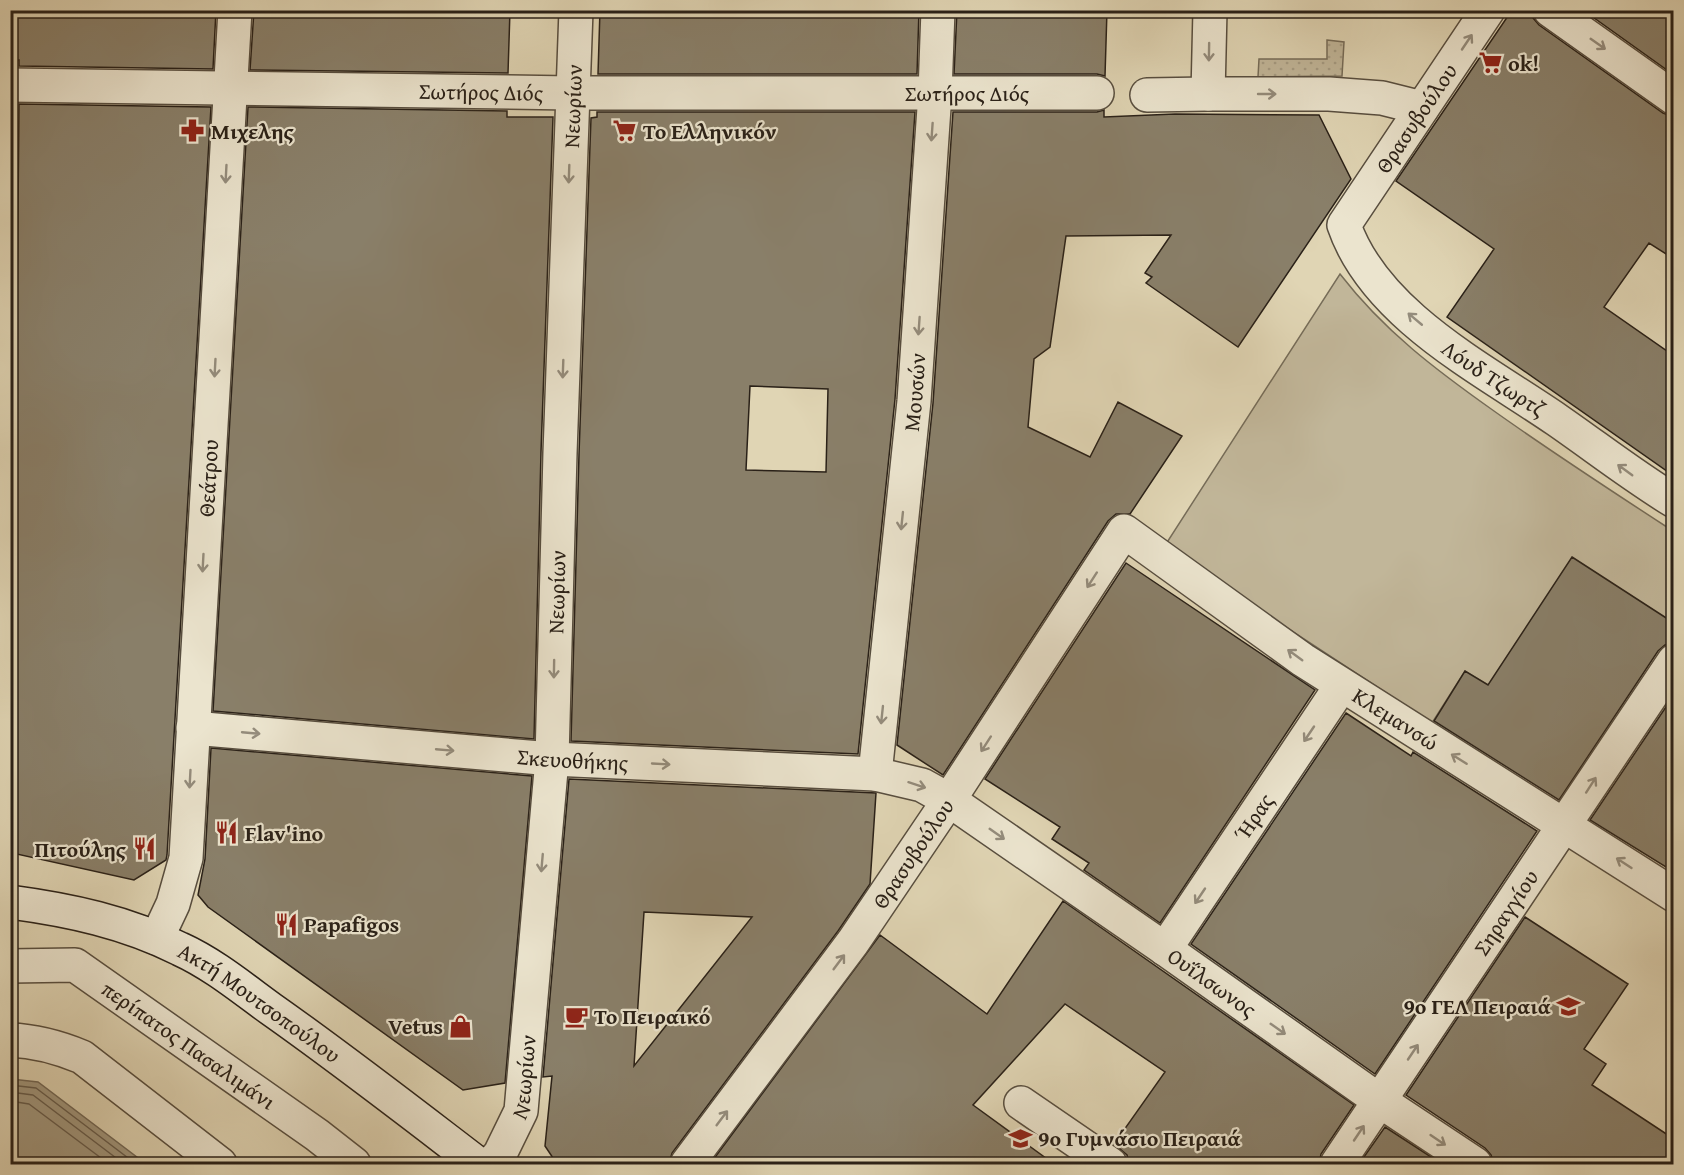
<svg xmlns="http://www.w3.org/2000/svg" width="1684" height="1175" font-family="'Gentium Book Plus',serif">
<style>
.park{fill:#c1b699;stroke:#766c58;stroke-width:1.5}
.garden{fill:url(#garden-dots);stroke:#766c58;stroke-width:1.5}
.water{fill:#a2987f;stroke:#726856;stroke-width:1.5}
.lines{fill:none;stroke-linecap:round;stroke-linejoin:round}
.shore{stroke:#665c4c;stroke-width:1.5}
.building{fill:#897f69;stroke:#2a2118;stroke-width:1.5;fill-rule:evenodd}
.pedestrian-casing{stroke:#584e3f;stroke-width:36}
.minor-casing{stroke:#584e3f;stroke-width:36}
.secondary-casing{stroke:#2a2118;stroke-width:36}
.pedestrian{stroke:#ebe4ce;stroke-width:33}
.minor{stroke:#ebe4ce;stroke-width:33}
.secondary{stroke:#ebe4ce;stroke-width:33}
.oneway{stroke:#948c7c}
.labels{text-anchor:middle;stroke-width:4.5;stroke-linejoin:round;paint-order:stroke}
.poi-label{font-size:22px;font-weight:bold;fill:#2a2118;stroke:#ebe4ce;text-anchor:start}
.street-label{font-size:22px;fill:#2a2118;stroke:#ebe4ce}
</style>
<defs>
<pattern id="garden-dots" width="8" height="8" patternUnits="userSpaceOnUse" patternTransform="scale(1.5)"><rect width="8" height="8" fill="#c1b699"/><path d="M2 2h.1M6 6h.1" fill="none" stroke="#a69c83" stroke-width="1.8" stroke-linecap="round"/></pattern>
</defs>
<rect width="100%" height="100%" fill="#e0d5b4"/>
<filter id="stains"><feTurbulence type="fractalNoise" baseFrequency=".00333" numOctaves="4"/><feColorMatrix values="0 0 0 0 .2 0 0 0 0 .09 0 0 0 0 .02 0 0 0 .5 -.17"/></filter>
<radialGradient id="worn" r=".72"><stop offset=".6" stop-color="#630" stop-opacity="0"/><stop offset="1" stop-color="#630" stop-opacity=".3"/></radialGradient>
<!-- park -->
<path class="park" d="M1340 274C1384 331 1436 370 1494 411 1553 453 1613 492 1673 531V623L1488 685 1465 671 1432 723 1164 547Z"/>
<!-- garden -->
<path class="garden" d="M1327 40 1344 42 1342 76 1258 77 1259 59H1327Z"/>
<!-- water -->
<path class="water" d="M11 1079 38 1082 146 1164H11Z"/>
<g class="lines">
<!-- shore -->
<path class="shore" d="M10 1085 36 1088 136 1164
M10 1092 33 1095 124 1164
M10 1101 29 1104 109 1164"/>
</g>
<!-- building -->
<path class="building" d="M10 10H216L213 69 19 66V60H10Z
M254 10H510L508 73 250 70Z
M600 10H919L917 74H598Z
M957 10H1107L1105 76 1097 74H954Z
M1512 10H1532L1533 18 1539 25 1663 113 1674 117V259L1649 243 1604 307 1674 356V476L1447 317 1494 249 1396 181Z
M1583 10H1674V75Z
M19 104 211 107 167 855 166 860 134 880 12 853Z
M248 107 507 111V117H553L541 452 534 739 213 711Z
M1104 110V117L1175 114 1319 115 1351 179 1238 347 1146 283 1152 277 1145 273 1171 235 1066 236 1050 347 1034 359 1028 427 1090 457 1118 402 1182 436 1130 514H1116L1108 521 943 775 897 745 933 403 953 112H1097Z
M597 112H915L895 399 858 754 571 741 579 454 591 118 597 117ZM750 386 828 389 826 472 746 470Z
M1572 557 1674 623V643L1665 645 1658 651 1559 800 1434 721 1465 671 1488 685Z
M1126 563 1315 690 1160 923 1084 870 1089 863 1052 839 1060 827 985 779Z
M1674 695V872L1590 820Z
M1346 713 1411 756 1413 752 1537 831 1375 1074 1191 944Z
M211 748 532 776 505 1083 463 1090 208 907 198 895 205 859Z
M569 779 876 793 870 884 838 931 672 1153 669 1164H557L545 1146 552 1076 543 1077ZM644 912 752 917 634 1066Z
M1063 901 1354 1105 1321 1154 1319 1164H1129L1127 1155 1114 1144 1165 1072 1065 1004 973 1105 1054 1164H710L880 935 987 1014Z
M1525 917 1628 984 1584 1049 1606 1064 1592 1085 1674 1139V1164H1494L1491 1155 1485 1148 1406 1095Z
M1385 1127 1442 1164H1359Z"/>
<g class="lines">
<defs>
<g id="pedestrian">
<path id="s1" d="M10 85 572 93H1097"/>
<path d="M1147 95 1208 94"/>
<path id="s2" d="M10 966 75 965 317 1135 354 1164"/>
</g>
<g id="minor">
<path d="M1210 10 1208 94H1329L1382 98 1422 108"/>
<path id="s3" d="M1488 10 1344 225C1375 315 1483 369 1557 420 1596 447 1633 476 1674 501"/>
<path d="M1550 10 1674 98"/>
<path id="s4" d="M193 728 552 759 875 774 922 785 949 800 1165 949 1380 1101 1475 1164"/>
<path id="s5" d="M875 774 914 401 935 93 938 10"/>
<path id="s6" d="M157 938 173 904 186 858 235 10"/>
<path id="s7" d="M1165 949 1341 686"/>
<path d="M10 1040C36 1041 58 1047 82 1057L220 1164"/>
<path d="M1021 1103 1110 1164"/>
<path id="s8" d="M491 1164 500 1154 521 1111 552 759 560 453 576 10"/>
<path id="s9" d="M687 1164 853 942 949 800 1124 531 1303 660 1674 895"/>
<path id="s10" d="M1337 1164 1674 661"/>
</g>
<g id="secondary">
<path id="s11" d="M10 902C70 910 126 922 180 949 213 964 242 988 271 1009 342 1059 410 1112 478 1164"/>
</g>
</defs>
<!-- pedestrian casing -->
<use href="#pedestrian" class="pedestrian-casing"/>
<!-- minor casing -->
<use href="#minor" class="minor-casing"/>
<!-- secondary casing -->
<use href="#secondary" class="secondary-casing"/>
<!-- pedestrian -->
<use href="#pedestrian" class="pedestrian"/>
<!-- minor -->
<use href="#minor" class="minor"/>
<!-- secondary -->
<use href="#secondary" class="secondary"/>
</g>
<!-- one-way arrows -->
<defs><path id="oneway-shaft" d="M-6 0H5M1.5-3L5.5 0L1.5 3" fill="none" stroke-width="1.6" stroke-linecap="round" stroke-linejoin="round" transform="scale(1.5)"/></defs>
<g class="oneway">
<use href="#oneway-shaft" transform="translate(1467 42) rotate(-56)"/>
<use href="#oneway-shaft" transform="translate(1598 44) rotate(35)"/>
<use href="#oneway-shaft" transform="translate(1209 52) rotate(91)"/>
<use href="#oneway-shaft" transform="translate(1267 94)"/>
<use href="#oneway-shaft" transform="translate(932 132) rotate(94)"/>
<use href="#oneway-shaft" transform="translate(226 174) rotate(93)"/>
<use href="#oneway-shaft" transform="translate(569 174) rotate(92)"/>
<use href="#oneway-shaft" transform="translate(1415 319) rotate(-140)"/>
<use href="#oneway-shaft" transform="translate(919 326) rotate(94)"/>
<use href="#oneway-shaft" transform="translate(215 368) rotate(93)"/>
<use href="#oneway-shaft" transform="translate(563 369) rotate(92)"/>
<use href="#oneway-shaft" transform="translate(1625 470) rotate(-144)"/>
<use href="#oneway-shaft" transform="translate(902 521) rotate(96)"/>
<use href="#oneway-shaft" transform="translate(203 563) rotate(93)"/>
<use href="#oneway-shaft" transform="translate(1092 580) rotate(123)"/>
<use href="#oneway-shaft" transform="translate(1295 655) rotate(-144)"/>
<use href="#oneway-shaft" transform="translate(554 669) rotate(91)"/>
<use href="#oneway-shaft" transform="translate(882 715) rotate(96)"/>
<use href="#oneway-shaft" transform="translate(251 733) rotate(5)"/>
<use href="#oneway-shaft" transform="translate(1309 734) rotate(124)"/>
<use href="#oneway-shaft" transform="translate(986 744) rotate(123)"/>
<use href="#oneway-shaft" transform="translate(445 750) rotate(5)"/>
<use href="#oneway-shaft" transform="translate(1459 759) rotate(-148)"/>
<use href="#oneway-shaft" transform="translate(661 764) rotate(3)"/>
<use href="#oneway-shaft" transform="translate(190 779) rotate(93)"/>
<use href="#oneway-shaft" transform="translate(917 785) rotate(18)"/>
<use href="#oneway-shaft" transform="translate(1591 785) rotate(-57)"/>
<use href="#oneway-shaft" transform="translate(997 834) rotate(35)"/>
<use href="#oneway-shaft" transform="translate(542 863) rotate(95)"/>
<use href="#oneway-shaft" transform="translate(1624 863) rotate(-147)"/>
<use href="#oneway-shaft" transform="translate(1200 896) rotate(124)"/>
<use href="#oneway-shaft" transform="translate(839 962) rotate(-53)"/>
<use href="#oneway-shaft" transform="translate(1278 1029) rotate(35)"/>
<use href="#oneway-shaft" transform="translate(1413 1052) rotate(-56)"/>
<use href="#oneway-shaft" transform="translate(722 1118) rotate(-53)"/>
<use href="#oneway-shaft" transform="translate(1359 1133) rotate(-56)"/>
<use href="#oneway-shaft" transform="translate(1438 1140) rotate(34)"/>
</g>
<!-- icons -->
<defs>
<symbol id="supermarket-bare" viewBox="-9 -9 18 18"><path d="M-6-5.5h2.5l.6 2H6L4.5 2H-2.5L-4.4-4H-6ZM-1.5 3.2a1.3 1.3 0 1 0 .1 0ZM3 3.2a1.3 1.3 0 1 0 .1 0Z" fill="#8f2418" stroke="#ebe4ce" stroke-width="2.5" paint-order="stroke"/></symbol>
<symbol id="pharmacy-bare" viewBox="-9 -9 18 18"><path d="M-2-6h4v4h4v4h-4v4h-4v-4h-4v-4h4Z" fill="#8f2418" stroke="#ebe4ce" stroke-width="2.5" paint-order="stroke"/></symbol>
<symbol id="restaurant-bare" viewBox="-9 -9 18 18"><path d="M-5-6h1v4h1v-4h1v4h1v-4h1v5L-1.5 .5V6h-2V.5L-5-1ZM5-6V6H3V1.5H1.5Q1.5-4 5-6Z" fill="#8f2418" stroke="#ebe4ce" stroke-width="2.5" paint-order="stroke"/></symbol>
<symbol id="school-bare" viewBox="-9 -9 18 18"><path d="M0-5L7-2L0 1L-7-2ZM-4 1L0 2.5L4 1V4Q0 6-4 4Z" fill="#8f2418" stroke="#ebe4ce" stroke-width="2.5" paint-order="stroke"/></symbol>
<symbol id="cafe-bare" viewBox="-9 -9 18 18"><path d="M-5.5-4.5H6V0H3Q3 3.5 0 3.5H-2.5Q-5.5 3.5-5.5 0ZM3-3.2v2h1.7v-2ZM-6 4.5H4V6H-6Z" fill="#8f2418" stroke="#ebe4ce" stroke-width="2.5" paint-order="stroke"/></symbol>
<symbol id="shop-bare" viewBox="-9 -9 18 18"><path d="M-5-2.5h2.3a2.7 3.5 0 0 1 5.4 0H5L5.5 6h-11ZM-1.5-2.5h3a1.5 2.3 0 0 0-3 0Z" fill="#8f2418" stroke="#ebe4ce" stroke-width="2.5" paint-order="stroke"/></symbol>
</defs>
<g fill-rule="evenodd">
<use href="#supermarket-bare" x="1474" y="46" width="33" height="33"/>
<use href="#pharmacy-bare" x="176" y="114" width="33" height="33"/>
<use href="#supermarket-bare" x="608" y="114" width="33" height="33"/>
<use href="#restaurant-bare" x="210" y="816" width="33" height="33"/>
<use href="#restaurant-bare" x="128" y="832" width="33" height="33"/>
<use href="#restaurant-bare" x="270" y="908" width="33" height="33"/>
<use href="#school-bare" x="1552" y="990" width="33" height="33"/>
<use href="#cafe-bare" x="560" y="1000" width="33" height="33"/>
<use href="#shop-bare" x="444" y="1010" width="33" height="33"/>
<use href="#school-bare" x="1004" y="1122" width="33" height="33"/>
</g>
<g class="labels">
<!-- poi labels -->
<g class="poi-label">
<text x="1508" y="71">ok!</text>
<text x="211" y="139">Μιχελης</text>
<text x="643" y="139">Το Ελληνικόν</text>
<text x="245" y="841">Flav'ino</text>
<text x="126" y="857" text-anchor="end">Πιτούλης</text>
<text x="304" y="932">Papafigos</text>
<text x="1551" y="1014" text-anchor="end">9ο ΓΕΛ Πειραιά</text>
<text x="594" y="1024">Το Πειραικό</text>
<text x="443" y="1034" text-anchor="end">Vetus</text>
<text x="1038" y="1146">9ο Γυμνάσιο Πειραιά</text>
</g>
<!-- street labels -->
<g class="street-label">
<text dy="8" stroke="none"><textPath href="#s1" startOffset="471">Σωτήρος Διός</textPath></text>
<text dy="8" stroke="none"><textPath href="#s1" startOffset="957">Σωτήρος Διός</textPath></text>
<text dy="8" stroke="none"><textPath href="#s8" startOffset="1068">Νεωρίων</textPath></text>
<text transform="translate(1416 118) rotate(-56)" y="8">Θρασυβούλου</text>
<text dy="8" stroke="none"><textPath href="#s3" startOffset="477">Λόυδ Τζωρτζ</textPath></text>
<text dy="8" stroke="none"><textPath href="#s5" startOffset="384">Μουσών</textPath></text>
<text dy="8" stroke="none"><textPath href="#s6" startOffset="466">Θεάτρου</textPath></text>
<text dy="8" stroke="none"><textPath href="#s8" startOffset="582">Νεωρίων</textPath></text>
<text dy="8" stroke="none"><textPath href="#s9" startOffset="1100">Κλεμανσώ</textPath></text>
<text dy="8" stroke="none"><textPath href="#s4" startOffset="381">Σκευοθήκης</textPath></text>
<text dy="8" stroke="none"><textPath href="#s7" startOffset="159">Ήρας</textPath></text>
<text dy="8" stroke="none"><textPath href="#s9" startOffset="384">Θρασυβούλου</textPath></text>
<text dy="8" stroke="none"><textPath href="#s10" startOffset="303">Σηραγγίου</textPath></text>
<text dy="8" stroke="none"><textPath href="#s4" startOffset="1083">Ουΐλσωνος</textPath></text>
<text dy="8" stroke="none"><textPath href="#s11" startOffset="273">Ακτή Μουτσοπούλου</textPath></text>
<text dy="8" stroke="none"><textPath href="#s2" startOffset="204">περίπατος Πασαλιμάνι</textPath></text>
<text dy="8" stroke="none"><textPath href="#s8" startOffset="96">Νεωρίων</textPath></text>
</g>
</g>
<!-- margin -->
<rect width="1684" height="1175" fill="none" stroke="#e0d5b4" stroke-width="36"/>
<rect x="12" y="12" width="1660" height="1151" fill="none" stroke="#2a2118" stroke-width="3"/>
<rect x="18" y="18" width="1648" height="1139" fill="none" stroke="#2a2118" stroke-width="1.5"/>
<rect width="100%" height="100%" filter="url(#stains)"/>
<rect width="100%" height="100%" fill="url(#worn)"/>
</svg>
